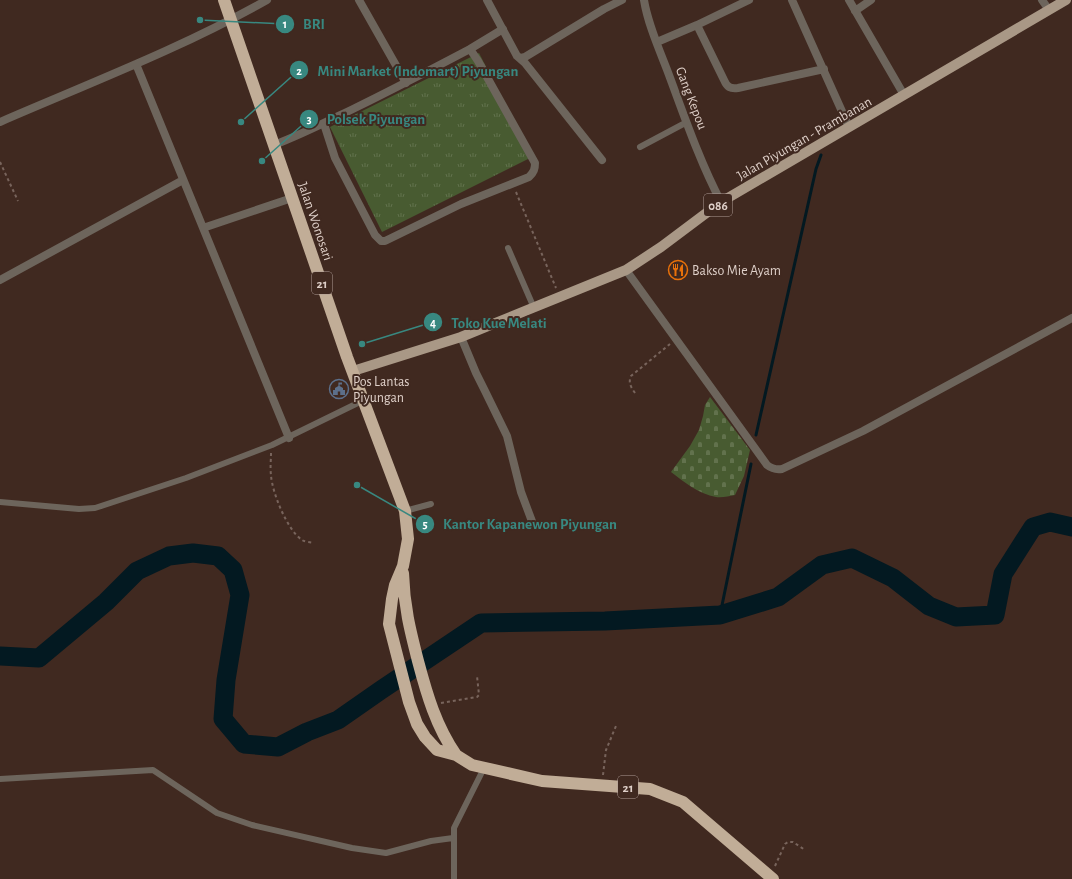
<svg xmlns="http://www.w3.org/2000/svg" width="1072" height="879" font-family="'Alegreya Sans',sans-serif">
<style>
.grass{fill:url(#grass-tufts)}
.cemetery{fill:url(#cemetery-stones)}
.lines{fill:none;stroke-linecap:round;stroke-linejoin:round}
.stream{stroke:#031921;stroke-width:3}
.river{stroke:#031921;stroke-width:19}
.path{stroke:#78645c;stroke-width:2;stroke-dasharray:3 3;stroke-linecap:butt}
.lane{stroke:#6d655c;stroke-width:6}
.street{stroke:#6d655c;stroke-width:8}
.primary{stroke:#a99886;stroke-width:10}
.highway{stroke:#c1ad97;stroke-width:12}
.labels{text-anchor:middle;stroke-width:4;stroke-linejoin:round;paint-order:stroke}
.shield{fill:#402920;stroke:#af9d96;stroke-width:1}
.shield-label{font-size:13px;font-weight:bold;fill:#decfc8}
.street-label{font-size:14px;fill:#decfc8;stroke:#402920}
.poi-label{font-size:14px;fill:#decfc8;stroke:#402920;text-anchor:start}
.leader{fill:none;stroke:#388880;stroke-width:1.5}
.callout-dot{fill:#388880;stroke:#402920;stroke-width:1.5}
.mark-label{font-size:12px;text-anchor:middle;font-weight:bold;fill:#fff}
.callout-label{font-size:15px;text-anchor:middle;font-weight:bold;fill:#388880;stroke:#402920;stroke-width:4;stroke-linejoin:round;paint-order:stroke}
</style>
<defs>
<pattern id="grass-tufts" width="24" height="20" patternUnits="userSpaceOnUse"><rect width="24" height="20" fill="#485b31"/><path d="M3 7l-1-3M5 7V3M7 7l1-3M15 17l-1-3M17 17v-4M19 17l1-3" fill="none" stroke="#62724d"/></pattern>
<pattern id="cemetery-stones" width="16" height="16" patternUnits="userSpaceOnUse"><rect width="16" height="16" fill="#485b31"/><path d="M2 7V4a2 2 0 0 1 4 0v3zM10 15v-3a2 2 0 0 1 4 0v3z" fill="#62724d"/></pattern>
</defs>
<rect width="100%" height="100%" fill="#402920"/>
<!-- grass -->
<path class="grass" d="M479 53 532 157 382 232 330 127Z"/>
<!-- cemetery -->
<path class="cemetery" d="M710 397 750 450 744 476 735 495C729 496 722 498 716 497 699 494 684 482 671 472L690 446 699 430 703 416 705 405Z"/>
<g class="lines">
<!-- stream -->
<path class="stream" d="M756 435 816 169 821 155
M720 615 751 464"/>
<!-- river -->
<path class="river" d="M0 656 39 658 106 602 137 571 169 556 193 553 218 556 233 570 240 595 226 680 223 719 244 744 278 747 307 732 338 720 381 690 481 623 605 621 720 615 778 597 822 565 852 558 893 578 929 606 956 617 995 615 1003 574 1033 527 1050 522 1072 527"/>
<!-- path -->
<path class="path" d="M0 162 18 201
M516 192 556 288
M635 393C631 387 628 383 631 376L670 344
M271 453C271 460 270 468 271 475 272 492 287 530 302 540 305 542 310 542 314 543
M441 703 477 697 479 695 477 676
M603 775 606 750 616 726
M775 866 785 844 788 842H793L805 850"/>
<!-- lane -->
<path class="lane" d="M640 147 687 122
M508 248 534 308
M0 502 79 509 95 508 186 478 272 445 364 400
M405 511 431 504
M0 779 153 770 217 813 252 825 352 848 386 853 431 841 453 838
M454 879V828L484 768"/>
<!-- street -->
<path class="street" d="M359 0 406 83
M487 0 517 56 525 63 602 160
M644 0C648 25 660 51 669 75 685 118 700 162 721 202
M792 0 849 127
M849 0 904 95
M1042 0 1049 10
M855 11 871 0
M697 25 724 80C727 87 730 89 738 88L824 69
M657 42 697 25 749 0
M470 49 503 29
M517 56 521 58 525 57 604 9 622 0
M136 64 289 438
M0 122C90 83 182 48 267 0
M274 145C303 134 328 121 355 108 394 89 432 69 470 49L478 61 535 163C535 169 534 172 529 177L461 204 385 241H381L375 235 335 158 324 124
M203 228 292 198
M626 270 767 465C772 469 776 470 782 469L863 431 1072 318
M0 280 183 180
M461 337 476 373 485 391 507 436 521 492 533 524"/>
<!-- primary -->
<path class="primary" d="M353 371 461 337 626 270 661 247 721 202 1066 0"/>
<!-- highway -->
<path class="highway" d="M224 0 347 357 405 511 408 539 403 566 395 585 392 599 389 624 409 702 417 724 425 737 437 750 456 755 472 765 542 781 650 789 683 802 773 879
M403 573C404 606 410 630 418 661 427 695 436 726 456 755"/>
</g>
<!-- icons -->
<defs>
<symbol id="restaurant-ring" viewBox="-11 -11 22 22"><circle r="9.5" fill="#402920" stroke="#e8710a" stroke-width="1.5"/><path d="M-5-6h1v4h1v-4h1v4h1v-4h1v5L-1.5 .5V6h-2V.5L-5-1ZM5-6V6H3V1.5H1.5Q1.5-4 5-6Z" fill="#e8710a"/></symbol>
<symbol id="civic-ring" viewBox="-11 -11 22 22"><circle r="9.5" fill="#402920" stroke="#5c6f8a" stroke-width="1.5"/><path d="M-.6-6.5H3V-4.5H.6V-3L4-1V1h2V6H-6V1h2V-1L-.6-3ZM-1.2 2.5V6h2.4V2.5Z" fill="#5c6f8a"/></symbol>
</defs>
<g fill-rule="evenodd">
<use href="#restaurant-ring" x="667" y="259" width="22" height="22"/>
<use href="#civic-ring" x="328" y="378" width="22" height="22"/>
</g>
<g class="labels">
<!-- shield labels -->
<g class="shield">
<rect x="704" y="194" width="28" height="22" rx="3"/>
<rect x="312" y="272" width="20" height="22" rx="3"/>
<rect x="618" y="776" width="20" height="22" rx="3"/>
</g>
<g class="shield-label">
<text x="718" y="210">086</text>
<text x="322" y="288">21</text>
<text x="628" y="792">21</text>
</g>
<!-- street labels -->
<g class="street-label">
<text transform="translate(692 98) rotate(69)" y="5">Gang Kepou</text>
<text transform="translate(804 138) rotate(-30)" y="5">Jalan Piyungan - Prambanan</text>
<text transform="translate(316 221) rotate(71)" y="5">Jalan Wonosari</text>
</g>
<!-- poi labels -->
<g class="poi-label">
<text x="692" y="275">Bakso Mie Ayam</text>
<text x="353" y="386">Pos Lantas<tspan x="353" dy="16">Piyungan</tspan></text>
</g>
</g>
<!-- callouts -->
<path class="leader" d="M200 20L285 24M241 122L299 70M262 161L309 119M362 344L433 322M357 485L425 524"/>
<g class="callout-dot">
<circle cx="200" cy="20" r="4"/>
<circle cx="241" cy="122" r="4"/>
<circle cx="262" cy="161" r="4"/>
<circle cx="362" cy="344" r="4"/>
<circle cx="357" cy="485" r="4"/>
<circle cx="285" cy="24" r="10"/>
<circle cx="299" cy="70" r="10"/>
<circle cx="309" cy="119" r="10"/>
<circle cx="433" cy="322" r="10"/>
<circle cx="425" cy="524" r="10"/>
</g>
<g class="mark-label">
<text x="285" y="28">1</text>
<text x="299" y="75">2</text>
<text x="309" y="123">3</text>
<text x="433" y="327">4</text>
<text x="425" y="528">5</text>
</g>
<g class="callout-label">
<text x="314" y="29">BRI</text>
<text x="418" y="76">Mini Market (Indomart) Piyungan</text>
<text x="376" y="124">Polsek Piyungan</text>
<text x="499" y="328">Toko Kue Melati</text>
<text x="530" y="529">Kantor Kapanewon Piyungan</text>
</g>
</svg>
